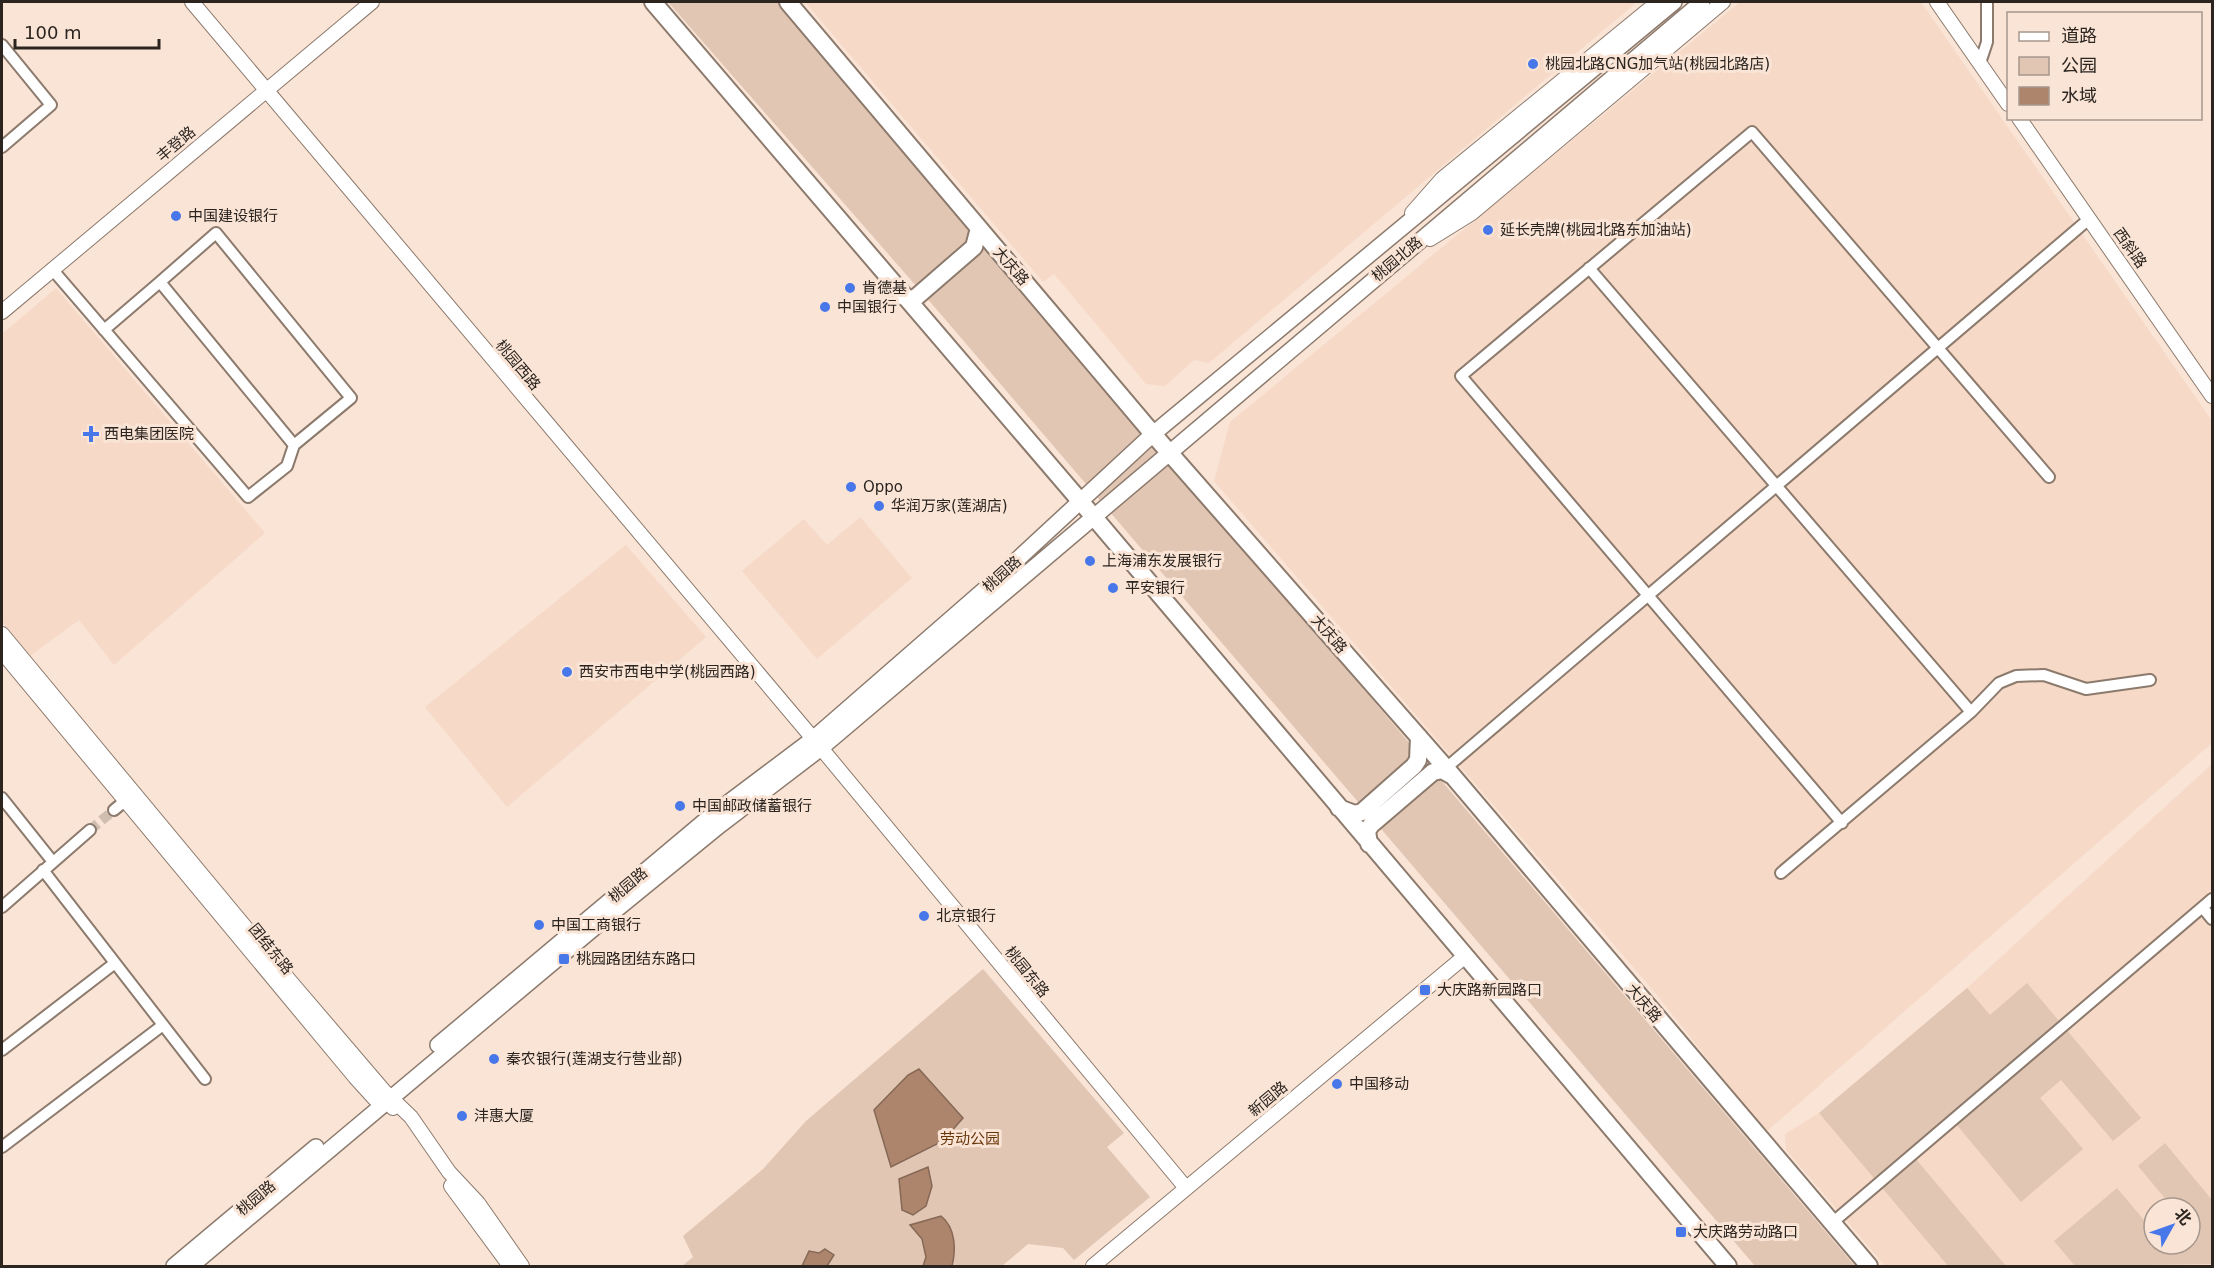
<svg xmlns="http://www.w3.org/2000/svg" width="2214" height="1268" font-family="'DejaVu Sans','Noto Sans SC',sans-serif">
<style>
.built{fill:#f6d9c7;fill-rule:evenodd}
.green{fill:#e1c6b4}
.water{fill:#ac856c;stroke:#856855;stroke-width:1.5}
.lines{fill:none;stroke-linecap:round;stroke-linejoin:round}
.minor-tunnel{stroke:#d0beb1;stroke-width:10;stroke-dasharray:10 5;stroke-linecap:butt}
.minor-casing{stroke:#8c7a6d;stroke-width:14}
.tertiary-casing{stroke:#8c7a6d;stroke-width:16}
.secondary-casing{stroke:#8c7a6d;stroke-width:18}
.primary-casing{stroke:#8c7a6d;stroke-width:20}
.minor{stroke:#fff;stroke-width:10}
.tertiary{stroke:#fff;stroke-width:14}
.secondary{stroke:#fff;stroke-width:15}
.primary{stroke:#fff;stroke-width:16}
.poi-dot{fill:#4877e9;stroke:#f9e4d6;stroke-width:2}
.labels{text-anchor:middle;stroke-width:6;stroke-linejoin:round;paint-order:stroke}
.poi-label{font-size:15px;fill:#2b241f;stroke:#f9e4d6;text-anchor:start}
.street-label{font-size:15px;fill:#2b241f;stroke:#f9e4d6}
.park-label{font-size:15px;fill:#69360a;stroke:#f9e4d6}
</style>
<rect width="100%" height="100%" fill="#f9e4d6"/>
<!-- built -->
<path class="built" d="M805 2H1637L1209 363 1194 360 1165 386 1146 384 1054 274 1043 282Z
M1740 2H1921L2212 421V743L1766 1132 1652 989 1214 481 1230 422Z
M56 288 265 533 114 665 79 620 30 656 2 621V334Z
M860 517 912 578 817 659 742 571 804 519 827 545Z
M626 545 706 637 507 807 425 707Z
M2212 764V1266H1885L1786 1150 1785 1134 1819 1113 1967 988ZM2154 1208H2190V1244H2154Z"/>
<!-- green -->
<path class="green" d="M668 2H778L1855 1266H1755L938 311Z
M983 969 1124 1133 1107 1147 1150 1197 1074 1260 1063 1248 1028 1244 1002 1266H682L693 1257 683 1236 763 1169 806 1121Z
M2027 983 2141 1118 2113 1141 2061 1080 2040 1098 2083 1149 2021 1202 1956 1124 1915 1158 2006 1266H1948L1819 1113 1967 988 1990 1015Z
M2165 1143 2212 1200V1264L2075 1266 2054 1241 2117 1188 2154 1232V1244H2190V1208H2173L2138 1166Z"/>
<!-- water -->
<path class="water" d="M919 1069 963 1118 943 1141 891 1167 874 1110 908 1075Z
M928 1167 932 1186 926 1206 913 1215 902 1210 899 1179Z
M941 1216C956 1228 956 1250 952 1266H923L926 1257 922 1239 910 1225Z
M825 1249 834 1255 827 1266H802L809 1251 819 1253Z"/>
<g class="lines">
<!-- minor-tunnel -->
<path class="minor-tunnel" d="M90 830 114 810"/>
<defs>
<path id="minor" d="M2 45 51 105 2 147
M1980 63 1987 42V2
M1589 268 1971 712
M52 269 248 497 287 466 294 445 351 398 216 233 160 282 294 445
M104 330 160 282
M1446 768 2089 219
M2 798 53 862
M114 810 126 800
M1842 823 1461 376 1752 132 2049 477
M43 870 205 1079
M1781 873 1971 712 1999 683 2016 676 2044 675 2086 689 2150 680
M2 907 90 830
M2203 908 2212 919
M2 1050 115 963
M2 1147 163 1025
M1832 1223 2212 899"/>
<path id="tertiary" d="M192 2 821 748 1186 1188
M1937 2 2008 104
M2019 118 2212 396
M1412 213 1442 179 1658 2
M1430 239 1472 213 1723 2
M2 312 372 2
M2 634 290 981 384 1091 411 1117 449 1172 478 1203 522 1266
M2 652 355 1077 375 1099 387 1101 393 1108
M451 1186 510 1266
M1093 1266 1464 957"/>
<path id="secondary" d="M438 1045 712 815 813 739 992 583 1153 434 1674 2
M174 1266 316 1147
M191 1266 601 922 720 825 821 748 1702 2"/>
<path id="primary" d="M653 2 1093 516 1728 1266
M788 2 1153 434 1446 768 1869 1266
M904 297 914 299 974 247 979 228
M1339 808 1355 814 1362 812 1414 766 1418 760 1419 737
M1369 844 1367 831 1371 825 1433 772 1442 770 1451 775"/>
</defs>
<!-- minor casing -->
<use href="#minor" class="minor-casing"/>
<!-- tertiary casing -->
<use href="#tertiary" class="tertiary-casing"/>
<!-- secondary casing -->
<use href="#secondary" class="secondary-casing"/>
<!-- primary casing -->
<use href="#primary" class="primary-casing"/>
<!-- minor -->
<use href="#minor" class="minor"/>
<!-- tertiary -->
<use href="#tertiary" class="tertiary"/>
<!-- secondary -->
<use href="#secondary" class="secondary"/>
<!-- primary -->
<use href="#primary" class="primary"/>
</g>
<!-- markers -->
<g class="poi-dot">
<circle cx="1533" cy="64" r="6"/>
<circle cx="176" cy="216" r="6"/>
<circle cx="1488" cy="230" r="6"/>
<circle cx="850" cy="288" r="6"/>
<circle cx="825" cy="307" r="6"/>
<path d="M88 425h6v6h6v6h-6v6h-6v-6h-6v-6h6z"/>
<circle cx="851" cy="487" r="6"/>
<circle cx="879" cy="506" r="6"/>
<circle cx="1090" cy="561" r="6"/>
<circle cx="1113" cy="588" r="6"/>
<circle cx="567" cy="672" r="6"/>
<circle cx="680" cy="806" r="6"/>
<circle cx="924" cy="916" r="6"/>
<circle cx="539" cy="925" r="6"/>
<rect x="558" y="953" width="12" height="12" rx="3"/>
<rect x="1419" y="984" width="12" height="12" rx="3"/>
<circle cx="494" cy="1059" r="6"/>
<circle cx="1337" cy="1084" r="6"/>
<circle cx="462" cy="1116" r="6"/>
<rect x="1675" y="1226" width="12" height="12" rx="3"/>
</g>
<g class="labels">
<!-- poi labels -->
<g class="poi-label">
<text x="1545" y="69">桃园北路CNG加气站(桃园北路店)</text>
<text x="188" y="221">中国建设银行</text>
<text x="1500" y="235">延长壳牌(桃园北路东加油站)</text>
<text x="862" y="293">肯德基</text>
<text x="837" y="312">中国银行</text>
<text x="104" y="439">西电集团医院</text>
<text x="863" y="492">Oppo</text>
<text x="891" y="511">华润万家(莲湖店)</text>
<text x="1102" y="566">上海浦东发展银行</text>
<text x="1125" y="593">平安银行</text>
<text x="579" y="677">西安市西电中学(桃园西路)</text>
<text x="692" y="811">中国邮政储蓄银行</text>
<text x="936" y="921">北京银行</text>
<text x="551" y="930">中国工商银行</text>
<text x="576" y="964">桃园路团结东路口</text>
<text x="1437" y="995">大庆路新园路口</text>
<text x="506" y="1064">秦农银行(莲湖支行营业部)</text>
<text x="1349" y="1089">中国移动</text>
<text x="474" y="1121">沣惠大厦</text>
<text x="1693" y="1237">大庆路劳动路口</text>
</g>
<!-- street labels -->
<g class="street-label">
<text transform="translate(176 144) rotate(-40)" y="5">丰登路</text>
<text transform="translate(2130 248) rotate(55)" y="5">西斜路</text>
<text transform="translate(1397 259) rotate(-40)" y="5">桃园北路</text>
<text transform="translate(1011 266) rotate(49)" y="5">大庆路</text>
<text transform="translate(518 365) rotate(50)" y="5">桃园西路</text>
<text transform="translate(1002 574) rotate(-42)" y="5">桃园路</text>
<text transform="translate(1329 634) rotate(49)" y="5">大庆路</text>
<text transform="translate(628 885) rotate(-40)" y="5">桃园路</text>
<text transform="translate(271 949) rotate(51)" y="5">团结东路</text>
<text transform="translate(1027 972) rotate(51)" y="5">桃园东路</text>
<text transform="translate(1644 1003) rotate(50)" y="5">大庆路</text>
<text transform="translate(1268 1099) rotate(-40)" y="5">新园路</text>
<text transform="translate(256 1198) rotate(-40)" y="5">桃园路</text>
</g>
<!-- park labels -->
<g class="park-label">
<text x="970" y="1144">劳动公园</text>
</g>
</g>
<!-- border -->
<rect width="2214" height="1268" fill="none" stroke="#2b241f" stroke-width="6"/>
<!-- legend -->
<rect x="2007" y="12" width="195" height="108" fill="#f9e4d6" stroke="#a7978d" stroke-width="1.5"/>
<rect x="2019" y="32" width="30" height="9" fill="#ffffff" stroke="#a7978d" stroke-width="1.5"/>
<text x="2061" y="42" font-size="18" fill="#2b241f">道路</text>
<rect x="2019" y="57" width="30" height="18" fill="#e1c6b4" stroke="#a7978d" stroke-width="1.5"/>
<text x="2061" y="72" font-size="18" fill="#2b241f">公园</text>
<rect x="2019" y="87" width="30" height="18" fill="#ac856c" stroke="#a7978d" stroke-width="1.5"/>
<text x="2061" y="102" font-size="18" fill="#2b241f">水域</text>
<!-- north arrow -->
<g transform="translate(2172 1226) rotate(50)"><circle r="28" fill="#f9e4d6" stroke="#a7978d" stroke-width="1.5"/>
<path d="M0-4.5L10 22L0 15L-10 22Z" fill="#4877e9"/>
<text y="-9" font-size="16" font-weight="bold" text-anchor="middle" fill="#2b241f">北</text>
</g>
<!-- scale -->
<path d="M15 39v9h144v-9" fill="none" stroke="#2b241f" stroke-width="3"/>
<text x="24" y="39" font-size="18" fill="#2b241f" stroke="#f9e4d6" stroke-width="4.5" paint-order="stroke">100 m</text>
</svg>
